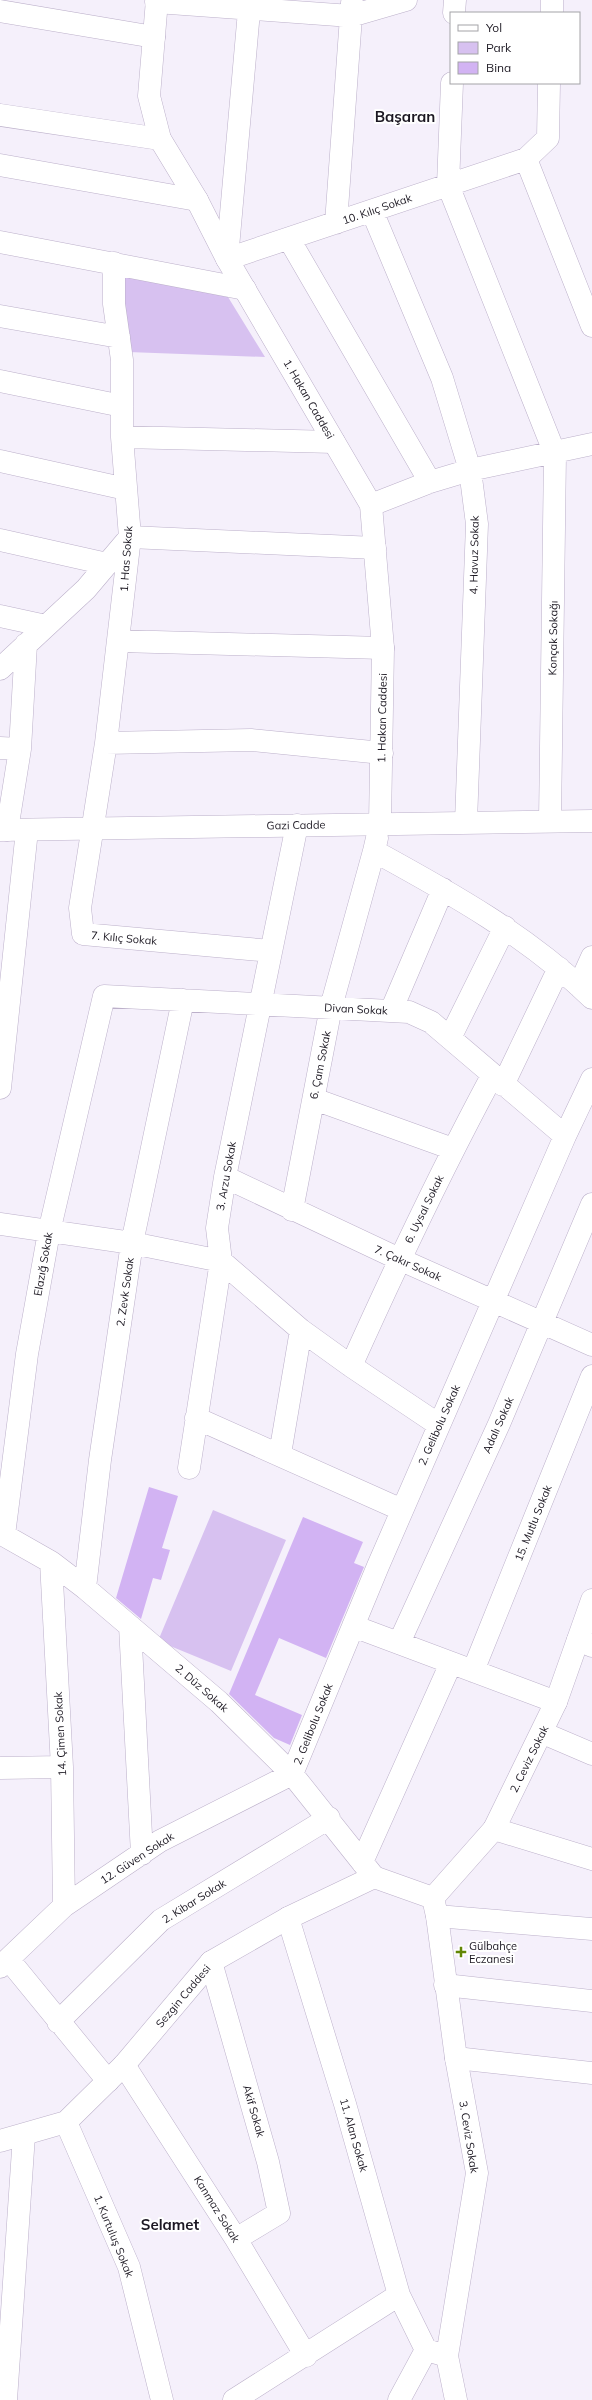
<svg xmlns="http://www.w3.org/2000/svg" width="592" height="2400" font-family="Mulish,sans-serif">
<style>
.green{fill:#d7c1f0}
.building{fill:#d2b3f3}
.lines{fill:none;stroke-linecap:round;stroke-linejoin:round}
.street-casing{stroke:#bcb0ca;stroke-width:23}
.secondary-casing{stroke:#bcb0ca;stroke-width:23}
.street{stroke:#fff;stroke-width:22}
.secondary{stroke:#fff;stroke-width:22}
.poi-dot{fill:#628605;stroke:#fff;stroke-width:1.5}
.labels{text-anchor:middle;stroke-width:4;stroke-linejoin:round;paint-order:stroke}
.street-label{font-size:11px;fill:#1c1822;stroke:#fff}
.poi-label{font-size:11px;fill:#1c1822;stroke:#fff;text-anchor:start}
.district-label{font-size:15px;font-weight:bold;fill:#1c1822;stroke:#fff}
</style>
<rect width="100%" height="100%" fill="#f5f0fb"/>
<!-- green -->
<path class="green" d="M122 276 228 297 265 357 128 352Z
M213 1510 286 1540 231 1671 158 1641Z"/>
<!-- building -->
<path class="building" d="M149 1487 178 1496 162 1548 170 1550 161 1580 153 1578 141 1619 116 1598Z
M303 1517 363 1542 354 1563 364 1567 326 1658 279 1638 255 1695 302 1715 290 1745 274 1738 229 1694Z"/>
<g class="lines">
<defs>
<path id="street" d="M250 0 227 259 526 159 548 138 549 83
M156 2 351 16 406 0
M0 11 154 37
M454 13 455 0
M552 13V0
M452 83 448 185 555 454 550 821
M0 115 160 139
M526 159 592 326
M0 165 197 200
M372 211 442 378 470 470 477 524 466 822
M336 223 352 3
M289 239 430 482
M0 242 245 289
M114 263V304L122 360V437L130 537 106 743 80 908 83 934 271 951
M0 316 119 337
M0 381 122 406
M122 437 334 442
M0 461 126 489
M371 505 430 482 470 470 592 444
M0 540 107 564
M0 616 46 626
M119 641 383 648
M0 669 86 589 130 537 375 548
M106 743 251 740 382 753
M0 748 20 749
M297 825 225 1177 217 1228 221 1261 301 1330 351 1366 439 1425
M7 830 20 749 26 644
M377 838 374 851C451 893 528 936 592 998
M579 986 592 957
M391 1011 443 889
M450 1038 505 927
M503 1085 559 968
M0 1088 27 830
M314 1099 453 1149
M225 1177 399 1259 592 1345
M292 1210 331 1007 374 851
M0 1224 132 1243 221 1261 189 1468
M351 1366C395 1268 441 1171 492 1076
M196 1418 402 1510
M280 1454 301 1330
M0 1533 51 1562 85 1588 219 1702 292 1774 374 1877
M4 1535 27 1354 49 1232 104 996 409 1012 431 1022 565 1136
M51 1562 62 1767 64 1906
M85 1588 100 1460 132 1243 183 1000
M130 1626 142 1854
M353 1626 556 1702
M578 1640 592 1646
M399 1643 499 1424 592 1204
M473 1671 592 1376
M543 1733 592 1754
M0 1768 62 1767
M494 1829 592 1859
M362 1862 451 1663
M437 1916 592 1929
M288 1918 345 2104 399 2295 426 2350
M9 1960 108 2081
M211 1962 268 2162 279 2213 236 2239
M0 1967 64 1906 160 1841 292 1774 378 1566 565 1136 592 1079
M445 1985 592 2001
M58 2022 161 1920 329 1818
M456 2058 592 2073
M124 2065 236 2239 306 2356
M66 2122 129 2267 162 2400
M6 2400 24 2135
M234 2400 399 2295
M399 2400 426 2350 440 2354"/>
<path id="secondary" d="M157 0 149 96 160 139 197 200 227 259 371 505 383 648 380 823
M0 830 592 821
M433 1898 437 1916 456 2058 477 2173 447 2356 456 2400
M433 1898 494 1829 556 1702 592 1600
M0 2141 66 2122 124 2065 211 1962 288 1918 374 1877 433 1898"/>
</defs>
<!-- street casing -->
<use href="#street" class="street-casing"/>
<!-- secondary casing -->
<use href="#secondary" class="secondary-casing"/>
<!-- street -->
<use href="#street" class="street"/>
<!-- secondary -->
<use href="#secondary" class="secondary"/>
</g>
<!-- markers -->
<path class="poi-dot" d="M459 1946h4v4h4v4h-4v4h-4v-4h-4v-4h4z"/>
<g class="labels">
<!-- street labels -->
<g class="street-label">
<text transform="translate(377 209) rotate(-19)" y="4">10. Kılıç Sokak</text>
<text transform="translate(309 399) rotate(60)" y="4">1. Hakan Caddesi</text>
<text transform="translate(474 555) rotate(-89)" y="4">4. Havuz Sokak</text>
<text transform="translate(126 559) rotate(-86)" y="4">1. Has Sokak</text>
<text transform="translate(553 638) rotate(-89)" y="4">Konçak Sokağı</text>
<text transform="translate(382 718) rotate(-89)" y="4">1. Hakan Caddesi</text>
<text transform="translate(296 825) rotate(-1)" y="4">Gazi Cadde</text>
<text transform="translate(124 938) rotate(5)" y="4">7. Kılıç Sokak</text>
<text transform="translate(356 1009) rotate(3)" y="4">Divan Sokak</text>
<text transform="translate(320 1065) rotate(-79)" y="4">6. Çam Sokak</text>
<text transform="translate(226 1176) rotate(-80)" y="4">3. Arzu Sokak</text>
<text transform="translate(424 1209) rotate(-64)" y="4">6. Uysal Sokak</text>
<text transform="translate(408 1263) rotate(24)" y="4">7. Çakır Sokak</text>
<text transform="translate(43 1264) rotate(-80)" y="4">Elazığ Sokak</text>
<text transform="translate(125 1292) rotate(-82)" y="4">2. Zevk Sokak</text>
<text transform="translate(439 1425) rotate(-66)" y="4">2. Gelibolu Sokak</text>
<text transform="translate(498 1425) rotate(-66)" y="4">Adalı Sokak</text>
<text transform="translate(533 1523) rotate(-68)" y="4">15. Mutlu Sokak</text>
<text transform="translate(202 1688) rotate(41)" y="4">2. Düz Sokak</text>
<text transform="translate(313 1724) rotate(-68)" y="4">2. Gelibolu Sokak</text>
<text transform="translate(60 1734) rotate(-93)" y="4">14. Çimen Sokak</text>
<text transform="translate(529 1759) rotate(-64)" y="4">2. Ceviz Sokak</text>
<text transform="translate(137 1858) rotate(-33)" y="4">12. Güven Sokak</text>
<text transform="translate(194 1901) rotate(-32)" y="4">2. Kibar Sokak</text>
<text transform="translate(183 1996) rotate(-50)" y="4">Sezgin Caddesi</text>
<text transform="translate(254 2111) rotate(74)" y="4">Akif Sokak</text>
<text transform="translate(354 2135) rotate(74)" y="4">11. Alan Sokak</text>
<text transform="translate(469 2137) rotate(81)" y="4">3. Ceviz Sokak</text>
<text transform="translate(217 2209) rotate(58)" y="4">Kanmaz Sokak</text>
<text transform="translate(114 2236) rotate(68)" y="4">1. Kurtuluş Sokak</text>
</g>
<!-- poi labels -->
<g class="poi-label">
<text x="469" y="1950">Gülbahçe<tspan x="469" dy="13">Eczanesi</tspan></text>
</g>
<!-- district labels -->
<g class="district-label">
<text x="405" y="122">Başaran</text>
<text x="170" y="2230">Selamet</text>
</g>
</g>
<!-- legend -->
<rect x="450" y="12" width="130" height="72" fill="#ffffff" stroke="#a4a3a7"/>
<rect x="458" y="25" width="20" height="6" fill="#ffffff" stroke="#a4a3a7"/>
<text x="486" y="32" font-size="12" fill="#1c1822">Yol</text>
<rect x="458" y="42" width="20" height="12" fill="#d7c1f0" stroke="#a4a3a7"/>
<text x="486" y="52" font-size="12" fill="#1c1822">Park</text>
<rect x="458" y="62" width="20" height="12" fill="#d2b3f3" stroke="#a4a3a7"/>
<text x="486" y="72" font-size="12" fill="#1c1822">Bina</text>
</svg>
